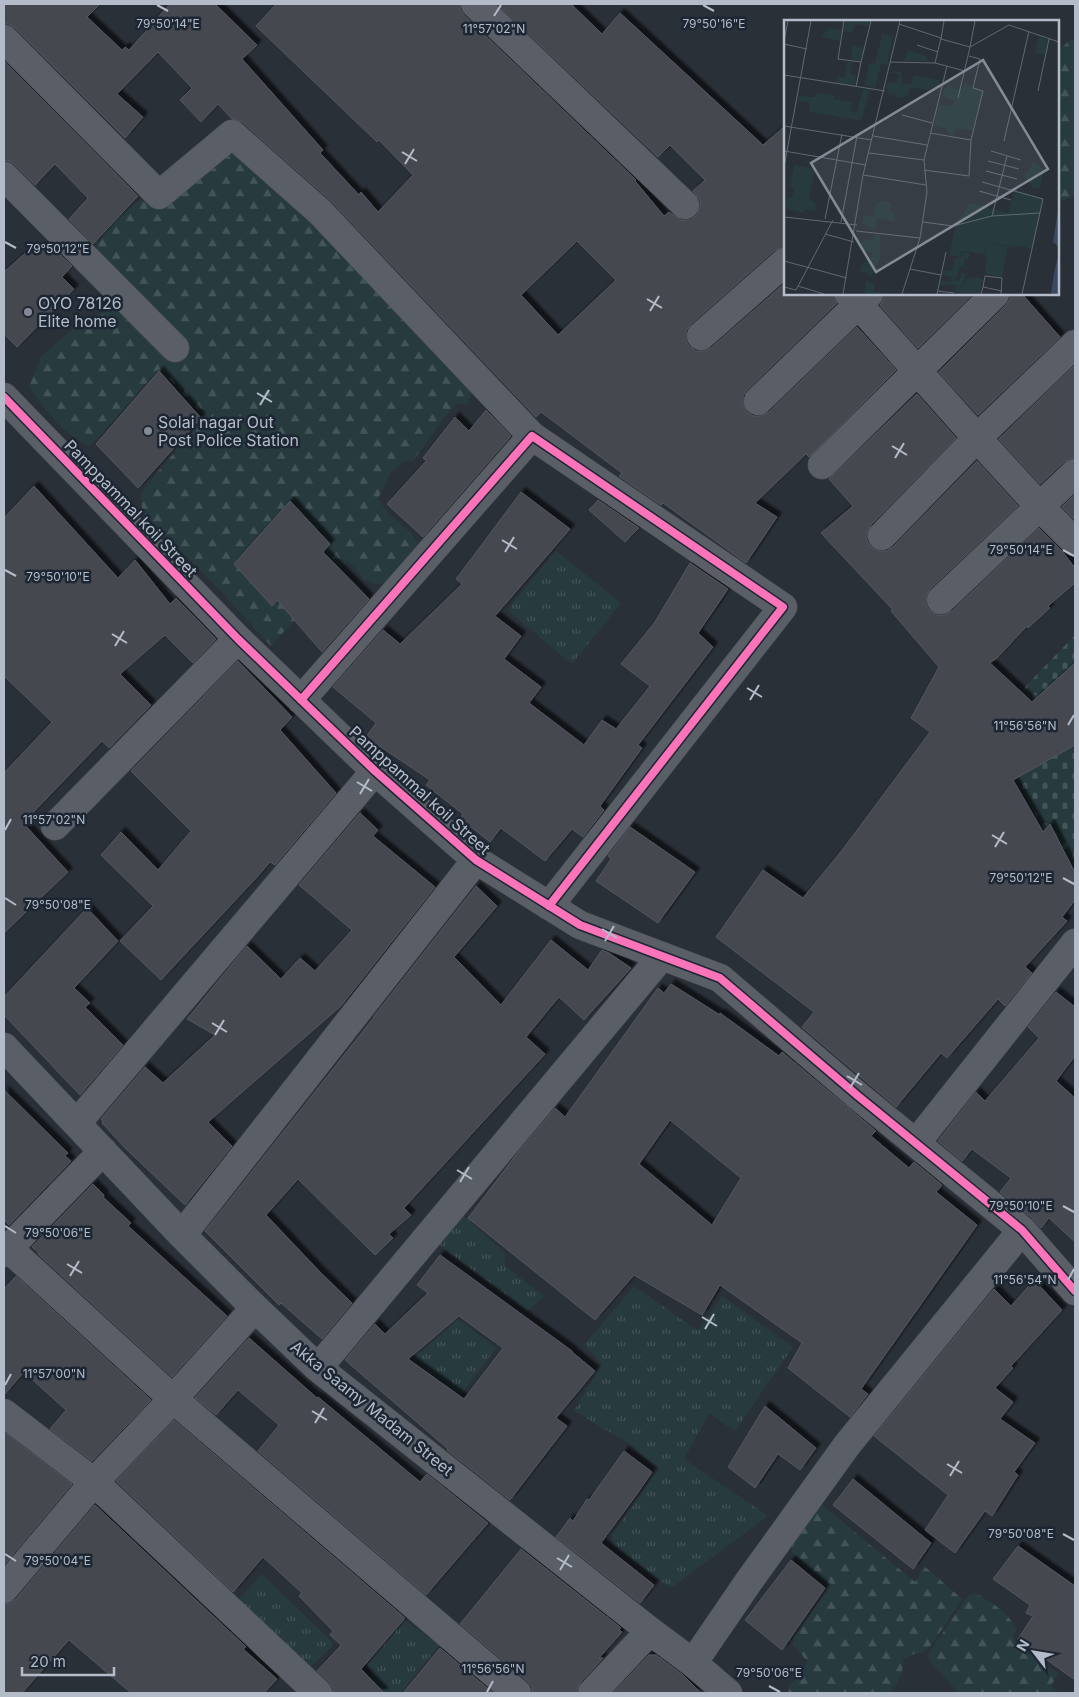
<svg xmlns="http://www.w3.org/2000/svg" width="1079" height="1697" font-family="Inter,sans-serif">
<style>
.grass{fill:url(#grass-tufts)}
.forest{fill:url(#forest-firs)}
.cemetery{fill:url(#cemetery-stones)}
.building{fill:#444950;stroke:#52575f;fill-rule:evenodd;filter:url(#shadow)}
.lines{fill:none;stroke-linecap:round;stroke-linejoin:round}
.minor-casing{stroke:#484c53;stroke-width:29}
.minor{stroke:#5a5e66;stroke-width:28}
.cycleway-casing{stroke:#1d2633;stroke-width:11}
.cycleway{stroke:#fb73b8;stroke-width:8}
.ticks{fill:none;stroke:#b4bcc9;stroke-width:2}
.poi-dot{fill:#848b96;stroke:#1d2633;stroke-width:2}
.labels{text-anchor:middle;stroke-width:5;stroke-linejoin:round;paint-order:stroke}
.poi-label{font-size:16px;fill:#b4bcc9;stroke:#1d2633;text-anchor:start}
.street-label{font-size:16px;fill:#b4bcc9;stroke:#1d2633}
.inset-road{fill:none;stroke:#616872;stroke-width:1}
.view{fill:#848b96;fill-opacity:0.15;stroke:#848b96;stroke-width:2.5}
.inset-edge{fill:none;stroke:#b4bcc9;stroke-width:2.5}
.ticks-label{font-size:12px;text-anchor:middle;fill:#b4bcc9;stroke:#1d2633;stroke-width:5;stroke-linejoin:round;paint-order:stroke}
</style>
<defs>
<pattern id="grass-tufts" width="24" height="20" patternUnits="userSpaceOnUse" patternTransform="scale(1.25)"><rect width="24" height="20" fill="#273a3e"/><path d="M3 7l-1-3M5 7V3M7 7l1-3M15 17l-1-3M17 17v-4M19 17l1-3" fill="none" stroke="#445559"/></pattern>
<pattern id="forest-firs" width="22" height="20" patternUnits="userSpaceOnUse" patternTransform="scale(1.25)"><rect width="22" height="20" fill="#273a3e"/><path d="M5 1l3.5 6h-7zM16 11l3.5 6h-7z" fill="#445559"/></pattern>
<pattern id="cemetery-stones" width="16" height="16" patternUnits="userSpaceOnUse" patternTransform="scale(1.25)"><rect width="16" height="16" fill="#273a3e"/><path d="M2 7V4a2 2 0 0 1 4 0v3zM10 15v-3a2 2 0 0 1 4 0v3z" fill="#445559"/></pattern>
<filter id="shadow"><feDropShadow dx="4.5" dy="-4.5" stdDeviation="1" flood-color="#0009"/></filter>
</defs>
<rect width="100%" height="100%" fill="#2a3038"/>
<!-- grass -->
<path class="grass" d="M556 551 621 603 572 664 507 610Z
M457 1210 505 1253V1266L544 1296 527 1311 433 1240Z
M634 1286 698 1331 722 1296 793 1347 735 1431 709 1413 684 1459 768 1516 671 1588 613 1545 612 1535 659 1469 630 1444 574 1411 602 1364 584 1345Z
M458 1319 496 1348 461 1395 412 1360Z
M262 1574 334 1644 305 1672 234 1604Z
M404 1620 439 1645 401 1693H375L363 1684 372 1673 367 1666Z"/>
<!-- forest -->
<path class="forest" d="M1072 38 1075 44V196L1058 202V51Z
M234 142 475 388 467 405 457 403 444 418 412 462 407 460 391 472 378 499 389 514 410 532 419 546C409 559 391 590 371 583 364 580 354 566 348 561L271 646 216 586 142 512 141 493 159 470 205 418 173 383 158 370 100 436 89 446C59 430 49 414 29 387L41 357 62 338 81 322 117 306 92 257C100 232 123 213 143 198Z
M822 1505 915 1582 924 1566 962 1599 932 1644 924 1652 910 1655 903 1660C904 1672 898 1684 890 1693H787C790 1677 803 1680 807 1661L793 1644 794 1637 829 1588C823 1576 810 1571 801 1562 785 1548 793 1539 804 1525 809 1518 815 1511 822 1505Z
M974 1592C991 1603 1007 1610 1016 1629 1013 1637 1013 1641 1019 1647L1058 1673 1051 1686 1058 1693H959L929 1660V1653L968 1596Z"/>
<!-- cemetery -->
<path class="cemetery" d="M1075 635V894L987 719 1025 687Z"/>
<!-- building -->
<path class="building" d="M4 4H100L87 17 122 50 125 47 129 50 170 4H215L257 45 242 59 323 150 320 153 359 195 361 192 378 212 413 175 379 140 377 142 256 26 276 4H460V9L464 15 636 180 635 181 664 216 669 212 681 220H690L697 215 700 208V200L693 191 705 180 670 145 658 157 497 4H571L602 34 620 13 763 145 785 126V247L775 250 691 324 686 331V340L689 346 696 351H705L711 348 785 283V294H834L837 303 747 390 743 396V404L747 412 753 416H761L769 412 857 327 896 370 809 457 806 454 755 503 777 517 746 563 663 503 661 505 619 476 622 473 541 412 536 417 331 201 242 122 232 119 218 104 201 122 180 100 192 88 158 52 117 94 143 117 125 138 15 28 9 24H4ZM577 241 616 280 558 335 521 295Z
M4 61 138 196 93 244 69 219 88 198 55 164 35 185 15 165 9 161H4Z
M47 242 72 266 62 277 74 289 17 347 4 334V272L32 247 38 252Z
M884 294H973L918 348 880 305 884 299Z
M1010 294H1022L1060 337 978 415 939 372 1006 305 1010 299Z
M1075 365V458H1071L1064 462 1040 484 999 439Z
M159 371 201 418 138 488 96 444Z
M917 394 956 438 871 525 867 533V541L871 547 879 551H887L893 547 977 461 1018 506 930 589 926 596V604L929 610 937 615H945L952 611 1039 528 1062 551 1075 568V583L1048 606 1050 608 1028 628 1027 626 997 658 990 663 1032 702 1075 663V745L1013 780 1043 832 1050 824 1075 873V900L1062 917 1067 921 1025 967 1032 973 1005 1006 998 999 947 1058 941 1053 896 1107 802 1027 814 1012 716 937 763 870 803 898 843 849 930 732 911 718 939 667 891 611 893 610 821 533 853 506 829 479Z
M486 410 511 436 423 537 387 504 426 461 423 458 455 417 469 431Z
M34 486 118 578 135 560 170 604 176 598 216 639 193 663 165 635 120 674 151 705 109 748 102 741 23 823 68 872 4 933V773L52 722 4 676V518Z
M521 492 570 529 495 616 521 636 504 659 541 687 529 703 584 745 602 720 616 729 650 686 621 664 655 622 690 563 728 589 698 633 713 647 638 745 642 748 600 806 604 810 583 837 572 829 545 861 501 828 490 842 460 818 463 814 426 785 430 780 366 737 376 723 333 687 383 630 400 644 462 584 456 579Z
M1075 494V520L1062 507Z
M598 500 639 528 625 542 589 510Z
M290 501 330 544 323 552 369 599 322 652 277 600 272 606 234 564Z
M238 661 292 717 280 730 336 793 275 865 270 862 258 876 161 980 120 941 153 906 101 855 121 832 158 870 191 831 131 771Z
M360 813 378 830 373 836 435 887 341 1006 208 1122 232 1146 185 1205 125 1148 102 1123 103 1121 101 1119 145 1067 163 1083 215 1035 187 1019 247 946 281 979 300 958 315 971 352 930 299 885Z
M630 827 695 872 658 923 596 881 611 859 608 856Z
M476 886 497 906 454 957 501 1005 551 940 588 970 602 950 609 953 631 968 584 1020 559 997 526 1037 545 1054 404 1208 411 1215 389 1234 393 1238 375 1255 298 1179 266 1215 320 1272 352 1303 322 1339 281 1303 279 1305 205 1231 374 1017V1016Z
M87 908 118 941 74 988 90 1003 85 1007 123 1045 80 1095 4 1015V997Z
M671 984 720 1015V1013L779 1056 782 1052 876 1131 871 1136 909 1168 914 1162 942 1185 936 1192 977 1225 861 1389 868 1394 850 1417 788 1368 802 1343 720 1285 702 1315 634 1275 595 1320 468 1218 519 1151 555 1108 565 1117 658 988 664 993ZM670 1120 741 1178 712 1225 639 1164Z
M1056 992 1075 1007V1056L1056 1081 1075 1098V1242L1049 1218 1041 1228 1032 1218 1000 1192 1011 1178 972 1149 962 1161 938 1141 976 1092 985 1101 1039 1038 1028 1027Z
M4 1090 68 1153 65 1156 71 1161 9 1225 4 1220Z
M93 1184 104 1195 103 1197 131 1223 128 1226 227 1316 172 1377 38 1254 39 1253 32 1247Z
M440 1255 572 1351V1352L595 1371 556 1418 567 1426 510 1500 447 1450 448 1449 345 1360 375 1324 385 1334 428 1293 417 1285ZM459 1316 503 1348 464 1399 408 1359Z
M16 1276 151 1400 92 1461 50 1429 66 1410 24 1372 4 1395V1289Z
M1034 1280 1062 1310 1011 1366 1013 1368 995 1388 1013 1402 1000 1419 1035 1443 1014 1472 1018 1475 992 1516 985 1511 955 1553 925 1530 948 1495 874 1436 994 1289 1011 1306Z
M249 1338 317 1398 318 1397 420 1482 427 1474 488 1523 426 1595 258 1451 279 1425 238 1390 216 1415 195 1398Z
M765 1406 816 1448 800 1470 778 1454 755 1488 728 1467Z
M174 1420 405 1618 361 1669 384 1693H333V1688L329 1682 317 1671 341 1645 330 1635 333 1631 299 1596 302 1593 263 1557 233 1592 116 1481Z
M4 1432 72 1484 4 1565Z
M624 1451 652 1472 637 1494 601 1543 654 1585 640 1603 556 1537 570 1518 573 1521 587 1499 589 1500Z
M853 1479 931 1543 913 1569 833 1505Z
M95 1505 246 1647 243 1649 277 1679 264 1693H131L69 1640 22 1693H4V1604L10 1603 16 1599Z
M1018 1546 1075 1586V1680L1018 1639 1033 1616 1026 1613 1030 1605 993 1579Z
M521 1549 621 1628 619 1630 622 1632 599 1658H603L581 1682 577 1689V1693H532V1687L527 1681 460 1624Z
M791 1560 825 1588 782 1650 745 1620Z
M440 1648 493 1693H403Z
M649 1655H656L683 1675 701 1693H613Z"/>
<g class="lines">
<defs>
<path id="minor" d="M475 4 685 205
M4 39 159 195 232 134 320 212 532 436
M4 176 175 348
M849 294 977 438 1040 507 1075 542
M701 336 785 262
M4 397 238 639 375 771 476 860 580 925 720 978 858 1096 1022 1230 1075 1291
M758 401 869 294
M822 465 995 294
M882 536 977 438 1075 344
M941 600 1075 473
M301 700 532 436 783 607 549 906
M55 826 238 639
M4 1047 182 1235 255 1308 318 1368 650 1631 693 1663 728 1693
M77 1123 375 771
M916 1143 1075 943
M182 1235 476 860
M8 1248 173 1399 517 1693
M4 1253 103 1151
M318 1368 662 956
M4 1413 94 1482 318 1693
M4 1589 94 1482 173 1399 255 1308
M693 1663 749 1581 847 1445 1022 1230
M592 1693 650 1631"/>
</defs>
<!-- minor casing -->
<use href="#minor" class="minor-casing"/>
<!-- minor -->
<use href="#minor" class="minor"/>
<defs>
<path id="cycleway" d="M4 397 238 639 375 771 476 860 580 925 720 978 858 1096 1022 1230 1075 1291
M301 700 532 436 783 607 549 906"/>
</defs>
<!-- cycleway casing -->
<use href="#cycleway" class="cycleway-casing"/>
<!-- cycleway -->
<use href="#cycleway" class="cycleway"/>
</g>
<!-- ticks -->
<path class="ticks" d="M157 5 168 11M703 5 714 11M494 16 501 5M402 152 417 161M405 164 414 149M5 242 16 248M647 299 662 308M650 311 659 296M257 393 272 402M260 405 269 390M892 446 907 455M895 458 904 443M502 540 517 549M1063 550 1074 556M505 552 514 537M5 570 16 576M112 634 127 643M115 646 124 631M747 688 762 697M750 700 759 685M1068 725 1074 715M357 782 372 791M360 794 369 779M5 830 11 819M992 835 1007 844M995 847 1004 832M1063 878 1074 884M5 898 16 905M602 929 617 938M605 941 614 926M212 1023 227 1032M215 1035 224 1020M847 1076 862 1085M850 1088 859 1073M457 1170 472 1179M460 1182 469 1167M1063 1206 1074 1212M5 1226 16 1233M67 1264 82 1273M70 1276 79 1261M1068 1280 1074 1269M702 1317 717 1326M705 1329 714 1314M5 1385 11 1374M312 1411 327 1420M315 1423 324 1408M947 1464 962 1473M950 1476 959 1461M1063 1534 1074 1540M5 1554 16 1561M557 1558 572 1567M560 1570 569 1555M769 1686 780 1692M487 1692 493 1681"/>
<!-- markers -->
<g class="poi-dot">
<circle cx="28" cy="312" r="5"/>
<circle cx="148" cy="431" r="5"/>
</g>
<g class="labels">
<!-- poi labels -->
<g class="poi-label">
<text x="38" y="309">OYO 78126<tspan x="38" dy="18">Elite home</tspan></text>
<text x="158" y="428">Solai nagar Out<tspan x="158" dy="18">Post Police Station</tspan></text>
</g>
<!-- street labels -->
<g class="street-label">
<text transform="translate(131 508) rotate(46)" y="6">Pamppammal koil Street</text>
<text transform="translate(420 790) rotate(42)" y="6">Pamppammal koil Street</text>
<text transform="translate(372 1408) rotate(39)" y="6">Akka Saamy Madam Street</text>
</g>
</g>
<!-- overview -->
<g transform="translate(784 20)">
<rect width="275" height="275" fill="#2a3038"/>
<path d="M255 17 264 20 261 35 251 33ZM111 51 117 52 118 64H127L130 55 155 60 157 65 143 70 127 67 124 76 114 78 113 75 104 73 102 66 104 62 113 63 115 55 107 52ZM79 69 86 70 77 101 26 92 25 82 14 81 15 76 31 77 32 73 50 75V79L68 82 67 91 73 92ZM98 181 107 182 106 191 111 192 110 202 93 198 92 210 79 204V196H90L91 184ZM204 223 224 226 218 257 201 254 203 237 200 234ZM192 257 198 259 196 274 171 272 172 266H180L182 259ZM82 261 91 264 89 271 102 274H80Z" fill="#273a3e"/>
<path d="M62 1H86L84 6 71 4 68 13 59 11ZM45 8 58 10 56 21 37 17ZM98 14 109 17 103 45 97 44 91 68 81 65 85 43 91 44ZM68 26 80 28 76 41 67 39ZM124 30 142 36 143 41H120ZM63 42H68L66 54 72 56 71 66 52 63 54 57 60 58ZM181 64 199 72 188 111 171 108 169 115H165L163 109 150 106 155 85 169 86 170 80 159 76V71L165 65 176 71ZM250 142 260 150 256 168H249L240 156ZM10 145 31 149 25 179 32 184 31 191 20 189 19 193 1 188 3 178H8L10 168 6 166ZM90 214 96 215V240L86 258 84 253 76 252 79 243 85 241 88 234 73 226 81 220H88ZM179 232 186 233 184 240 181 239 179 247H176L172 260 175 261 178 253 182 254 179 265H156L157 260 167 262 168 257 158 255 159 250 168 251 171 238H177Z" fill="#273a3e"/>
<path d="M231 170 259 179 248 228 204 223 200 234 178 231 176 237 165 235 171 207 186 183 224 193Z" fill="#273a3e"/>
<path d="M275 184V227L269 222ZM275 233V274H267L270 253Z" fill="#384963"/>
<path class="inset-road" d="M60 1 54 39 77 42 72 67M160 1 157 19 186 27 191 1M115 4 157 18 151 43M0 21 4 1M0 24 23 29M133 25 154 32M185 36 196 39 189 68 199 71 187 120M77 42 87 1M106 42 151 43 181 51M0 55 101 71M254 71 265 19M174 78 186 27 225 5 275 22M118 95 148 103M0 106 88 120M89 116 143 125M220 121 245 11M0 131 82 145M207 131 237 140M85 133 140 140M204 141 235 149M0 147 27 1M140 150 185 156 187 120 146 113M202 151 233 159M79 155 142 165M198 162 259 179 238 274M195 171 227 180M208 196 223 136M0 197 73 205M41 199 58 114M57 202 73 116M139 202 169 206 208 196 256 193M72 211 136 218M41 214 70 222M0 241 63 258M126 249 157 255M14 266 40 274M0 267 12 270 49 200M199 267 201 256 218 258 217 274M154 271 170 273M59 274 79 155 116 1M118 274 136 218 143 172 140 140 163 46M153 274 162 232M197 274 199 267 218 271"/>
<path class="view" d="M199 40 264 149 92 252 27 143Z"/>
<rect width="275" height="275" class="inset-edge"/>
</g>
<g class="ticks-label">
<text x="168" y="28">79°50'14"E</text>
<text x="714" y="28">79°50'16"E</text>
<text x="494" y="33">11°57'02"N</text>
<text x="58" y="253">79°50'12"E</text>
<text x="1021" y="554">79°50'14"E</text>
<text x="58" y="581">79°50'10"E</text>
<text x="1025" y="730">11°56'56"N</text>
<text x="54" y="824">11°57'02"N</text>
<text x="1021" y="882">79°50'12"E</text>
<text x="58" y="909">79°50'08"E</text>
<text x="1021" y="1210">79°50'10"E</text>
<text x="58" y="1237">79°50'06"E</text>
<text x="1025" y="1284">11°56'54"N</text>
<text x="54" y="1378">11°57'00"N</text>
<text x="1021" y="1538">79°50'08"E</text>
<text x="58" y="1565">79°50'04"E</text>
<text x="493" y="1673">11°56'56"N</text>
<text x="769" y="1677">79°50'06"E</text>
</g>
<!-- border -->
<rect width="1079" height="1697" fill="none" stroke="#b4bcc9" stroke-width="10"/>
<!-- north arrow -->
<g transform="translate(1034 1652) rotate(301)" stroke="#1d2633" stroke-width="4" paint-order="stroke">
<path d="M0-4L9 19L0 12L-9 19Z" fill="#b4bcc9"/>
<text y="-8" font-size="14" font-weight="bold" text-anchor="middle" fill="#b4bcc9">N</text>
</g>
<!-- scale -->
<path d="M22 1667v8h92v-8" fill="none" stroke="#b4bcc9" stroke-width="2.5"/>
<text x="30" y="1667" font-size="15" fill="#b4bcc9" stroke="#1d2633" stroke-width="4" paint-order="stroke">20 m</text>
</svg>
